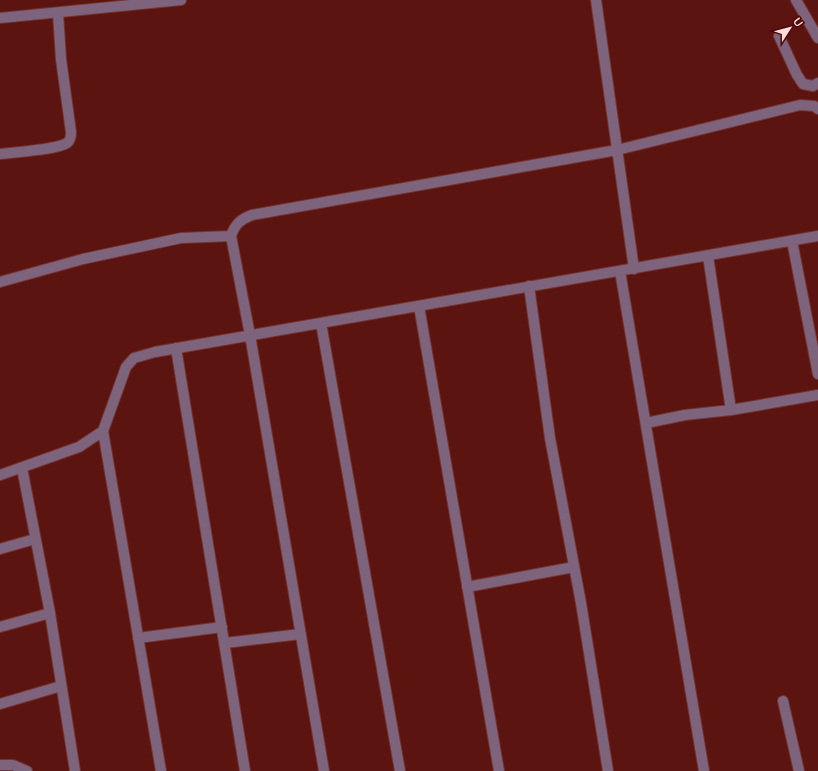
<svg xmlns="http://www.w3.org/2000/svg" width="818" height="771" font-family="'Nunito Sans',sans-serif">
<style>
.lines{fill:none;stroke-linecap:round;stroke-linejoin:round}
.minor-casing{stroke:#753431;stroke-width:12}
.minor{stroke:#7d647c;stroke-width:10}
</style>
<rect width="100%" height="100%" fill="#5c1411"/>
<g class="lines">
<defs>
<path id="minor" d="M596 0 634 269
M796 0 818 38
M0 18 181 0
M779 36 797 75 803 84 813 86 818 83
M0 154C14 152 56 150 67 143 70 141 71 136 71 132L61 59 58 13
M792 241 818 374
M708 256 731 410
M620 271 704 771
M0 282 83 259 181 238 231 236
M529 286 550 438 581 603 608 771
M419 306 499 771
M321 323 400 771
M176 348 245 771
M646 423 685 415 731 410 818 395
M103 431 161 771
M22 468 50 613 75 771
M0 475 79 447 103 431 126 367 134 358 155 352 818 236
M0 549 35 539
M467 587 574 567
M0 627 50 613
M138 638 222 627
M225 643 301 634
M783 701 799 771
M0 704 61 686
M0 765H13L27 771
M324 771 250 335 231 236C235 224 241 219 252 215L617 150 800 105 814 106 818 109"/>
</defs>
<!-- minor casing -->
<use href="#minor" class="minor-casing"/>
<!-- minor -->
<use href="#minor" class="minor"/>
</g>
<!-- north arrow -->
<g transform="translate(790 28) rotate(54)" stroke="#500606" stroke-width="3" paint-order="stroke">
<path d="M0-3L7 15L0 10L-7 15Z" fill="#fbdfdb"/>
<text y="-6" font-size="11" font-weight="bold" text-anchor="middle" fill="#fbdfdb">U</text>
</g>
</svg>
